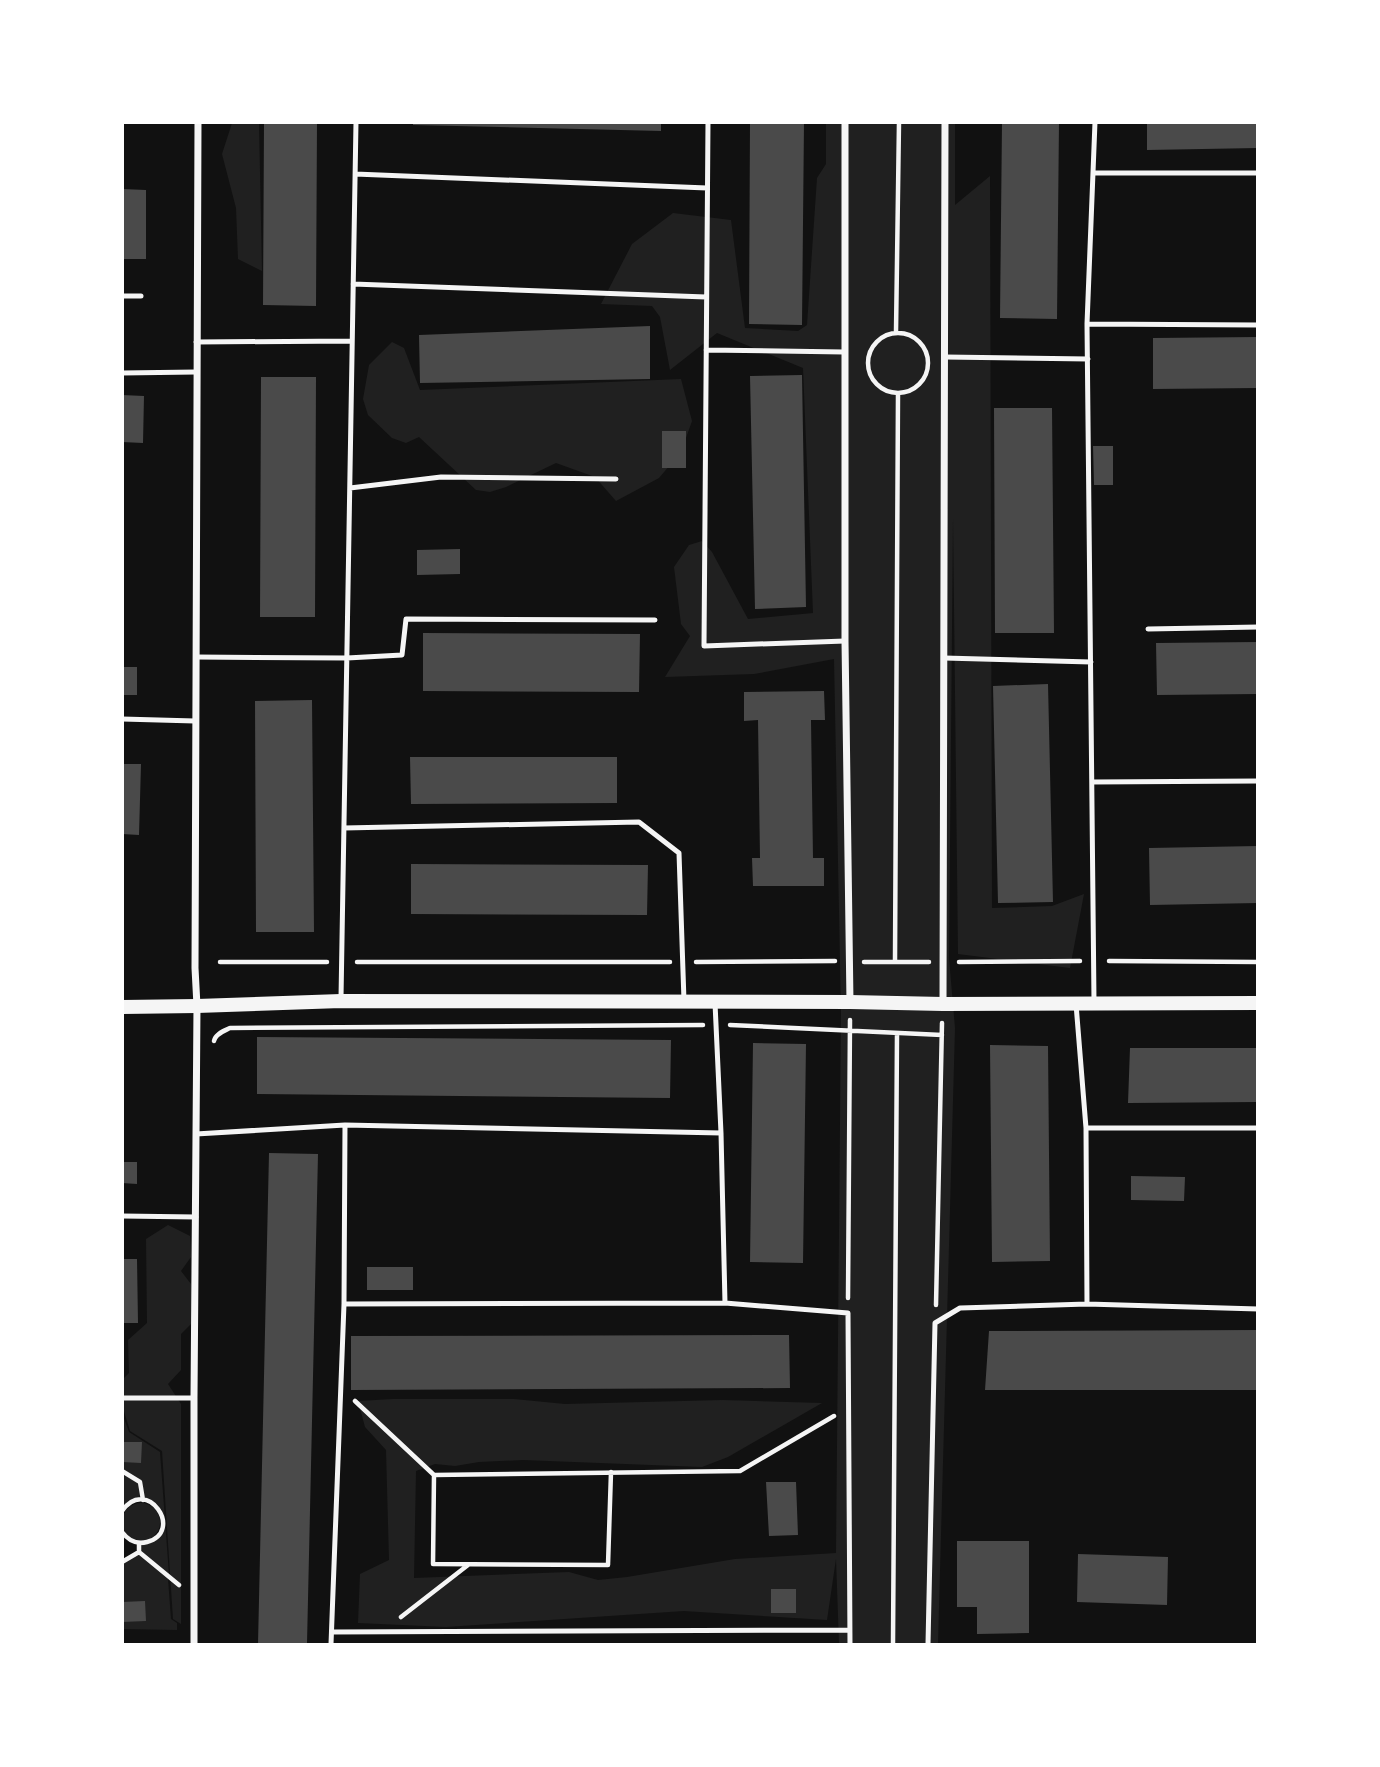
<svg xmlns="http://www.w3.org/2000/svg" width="1380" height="1767" font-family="Mulish,sans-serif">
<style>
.green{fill:#202020}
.building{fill:#4a4a4a}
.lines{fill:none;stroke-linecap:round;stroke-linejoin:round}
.path{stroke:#f5f5f5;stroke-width:4.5}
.service{stroke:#f5f5f5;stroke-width:5}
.minor{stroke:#f5f5f5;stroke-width:7}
.secondary{stroke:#f5f5f5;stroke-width:14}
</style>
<rect width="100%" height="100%" fill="#111"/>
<!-- green -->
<path class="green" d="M232 123H259L262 271 238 259 236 208 222 154Z
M826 123H955V205L990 176 992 908 1052 906 1084 894 1070 968 958 954 953 519 949 958 955 1028 938 1644H839L836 1559 827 1620 684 1611 446 1627 358 1623 360 1574 389 1560 386 1450 365 1427 358 1401 393 1399H514L565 1404 723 1400 822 1403 728 1457 702 1467 523 1460 479 1462 455 1466 435 1464 416 1471 414 1578 569 1572 598 1580 627 1577 735 1559 836 1553 841 1014 834 659 754 674 665 677 690 636 681 624 674 567 689 545 702 541 712 552 748 619 813 613 803 368 717 333 670 370 660 317 652 306 601 304 632 244 673 213 731 220 745 328 798 331 807 325 817 178 826 164Z
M392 342 404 348 420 390 681 379 692 421 681 452 659 478 616 501 595 477 556 463 506 487 490 492 476 490 419 437 406 443 392 438 368 415 363 399 369 365Z
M168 1225 190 1236 191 1257 181 1271 191 1284 192 1323 181 1334V1370L168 1384 181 1404V1624L173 1619 162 1451 130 1431 123 1408 122 1380 129 1373 128 1340 147 1323 146 1239Z
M122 1413 129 1432 160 1452 169 1575 141 1551V1546C147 1544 153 1543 157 1539 173 1524 161 1503 144 1497L142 1481 123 1469Z
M123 1474 139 1483 140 1499 123 1508Z
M122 1522a19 19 0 1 1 38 0a19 19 0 1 1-38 0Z
M138 1554 168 1579 171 1619 177 1623V1630L123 1629 122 1564Z"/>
<!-- building -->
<path class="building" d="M264 122H317L316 306 263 305Z
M413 122H661V131L413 125Z
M750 122H804L802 325 749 324Z
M1002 122H1059L1057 319 1000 318Z
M1147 122H1258V148L1147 150Z
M122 189 146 190V259H122Z
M650 326V379L420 383 419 335Z
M1258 337V388L1153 389V338Z
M802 375 806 607 755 609 750 376Z
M261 377H316L315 617H260Z
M122 395 144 396 143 443 122 442Z
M994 408H1052L1054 633H995Z
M662 431H686V468H662Z
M1093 446H1113V485H1094Z
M460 549V574L417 575V550Z
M423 633 640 634 639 692 423 691Z
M1258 642V694L1157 695 1156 643Z
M122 667H137V695H122Z
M1048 684 1053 902 998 903 993 686Z
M824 691 825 720H811L813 858H824V886H753L752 858H760L758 720 744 721V692Z
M312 700 314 932H256L255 701Z
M410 757H617V803L411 804Z
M122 764H141L139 835 122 834Z
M1258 846V903L1150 905 1149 848Z
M411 864 648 865 647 915 411 914Z
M257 1037 671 1040 670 1098 257 1094Z
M753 1043 806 1044 803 1263 750 1262Z
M990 1045 1048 1046 1050 1261 992 1262Z
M1130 1048H1258V1102L1128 1103Z
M269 1153 318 1154 307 1644H258Z
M122 1162H137V1184L122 1183Z
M1131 1176 1185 1177 1184 1201 1131 1200Z
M122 1259H137L138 1323H122Z
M367 1267H413V1290H367Z
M1258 1330V1390H985L989 1331Z
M789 1335 790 1388 351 1390V1336Z
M122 1442H142L141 1463 122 1462Z
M766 1482H796L798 1535 769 1536Z
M957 1541H1029V1633L977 1634V1607H957Z
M1078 1554 1168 1557 1167 1605 1077 1602Z
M771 1589H796V1613H771Z
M145 1601 146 1621 122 1622V1602Z"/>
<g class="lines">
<!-- path -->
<path class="path" d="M896 332 899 122
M868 363a30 30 0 1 1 60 0a30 30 0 1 1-60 0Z
M1109 961 1258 962
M220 962H327
M357 962H670
M696 962 835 961
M864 962H929
M895 962 898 393
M959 962 1080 961
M730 1025 942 1035
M214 1041C215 1034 224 1031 230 1028L703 1025
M848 1298 850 1020
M936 1305 942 1023
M355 1401 434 1475 740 1471 834 1416
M122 1471 140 1482 143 1500
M434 1475 433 1564 608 1565 611 1472
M122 1511C147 1475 185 1532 147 1542 136 1545 128 1540 122 1532
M139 1552 179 1585
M122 1562 139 1552V1543
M401 1617 468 1565
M893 1644 897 1033"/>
<!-- service -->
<path class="service" d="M708 122 704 646 845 641
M1093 173H1258
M355 174 707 188
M353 284 706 297
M122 296H141
M1087 324 1258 325
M196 342 352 341
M706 350 844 352
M945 357 1088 359
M122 373 196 372
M350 488 441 477 616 479
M1148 629 1258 627
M196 657 347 658 402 655 406 619 655 620
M944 658 1091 662
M122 719 195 721
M1092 782 1258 781
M344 828 639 822 679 853 684 1001
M341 998 356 122
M1094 1001 1087 324 1095 122
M1076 1004 1086 1128 1087 1304
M1086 1128H1258
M721 1133 725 1303 848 1313 850 1644
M196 1134 345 1125 721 1133 715 1003
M122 1216 196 1217
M344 1304 725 1303
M122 1398H194
M332 1632 850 1630
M331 1644 344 1304 345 1125
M928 1644 935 1323 960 1308 1087 1304 1258 1309"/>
<!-- minor -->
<path class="minor" d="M845 122V641L850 1002
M943 1004 945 122
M194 1644V1398L197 1006 195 968 198 122"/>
<!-- secondary -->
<path class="secondary" d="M122 1007 197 1006 341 1001 850 1002 943 1004 1258 1003"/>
</g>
<!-- border -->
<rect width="1380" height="1767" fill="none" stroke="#ffffff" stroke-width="248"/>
</svg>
